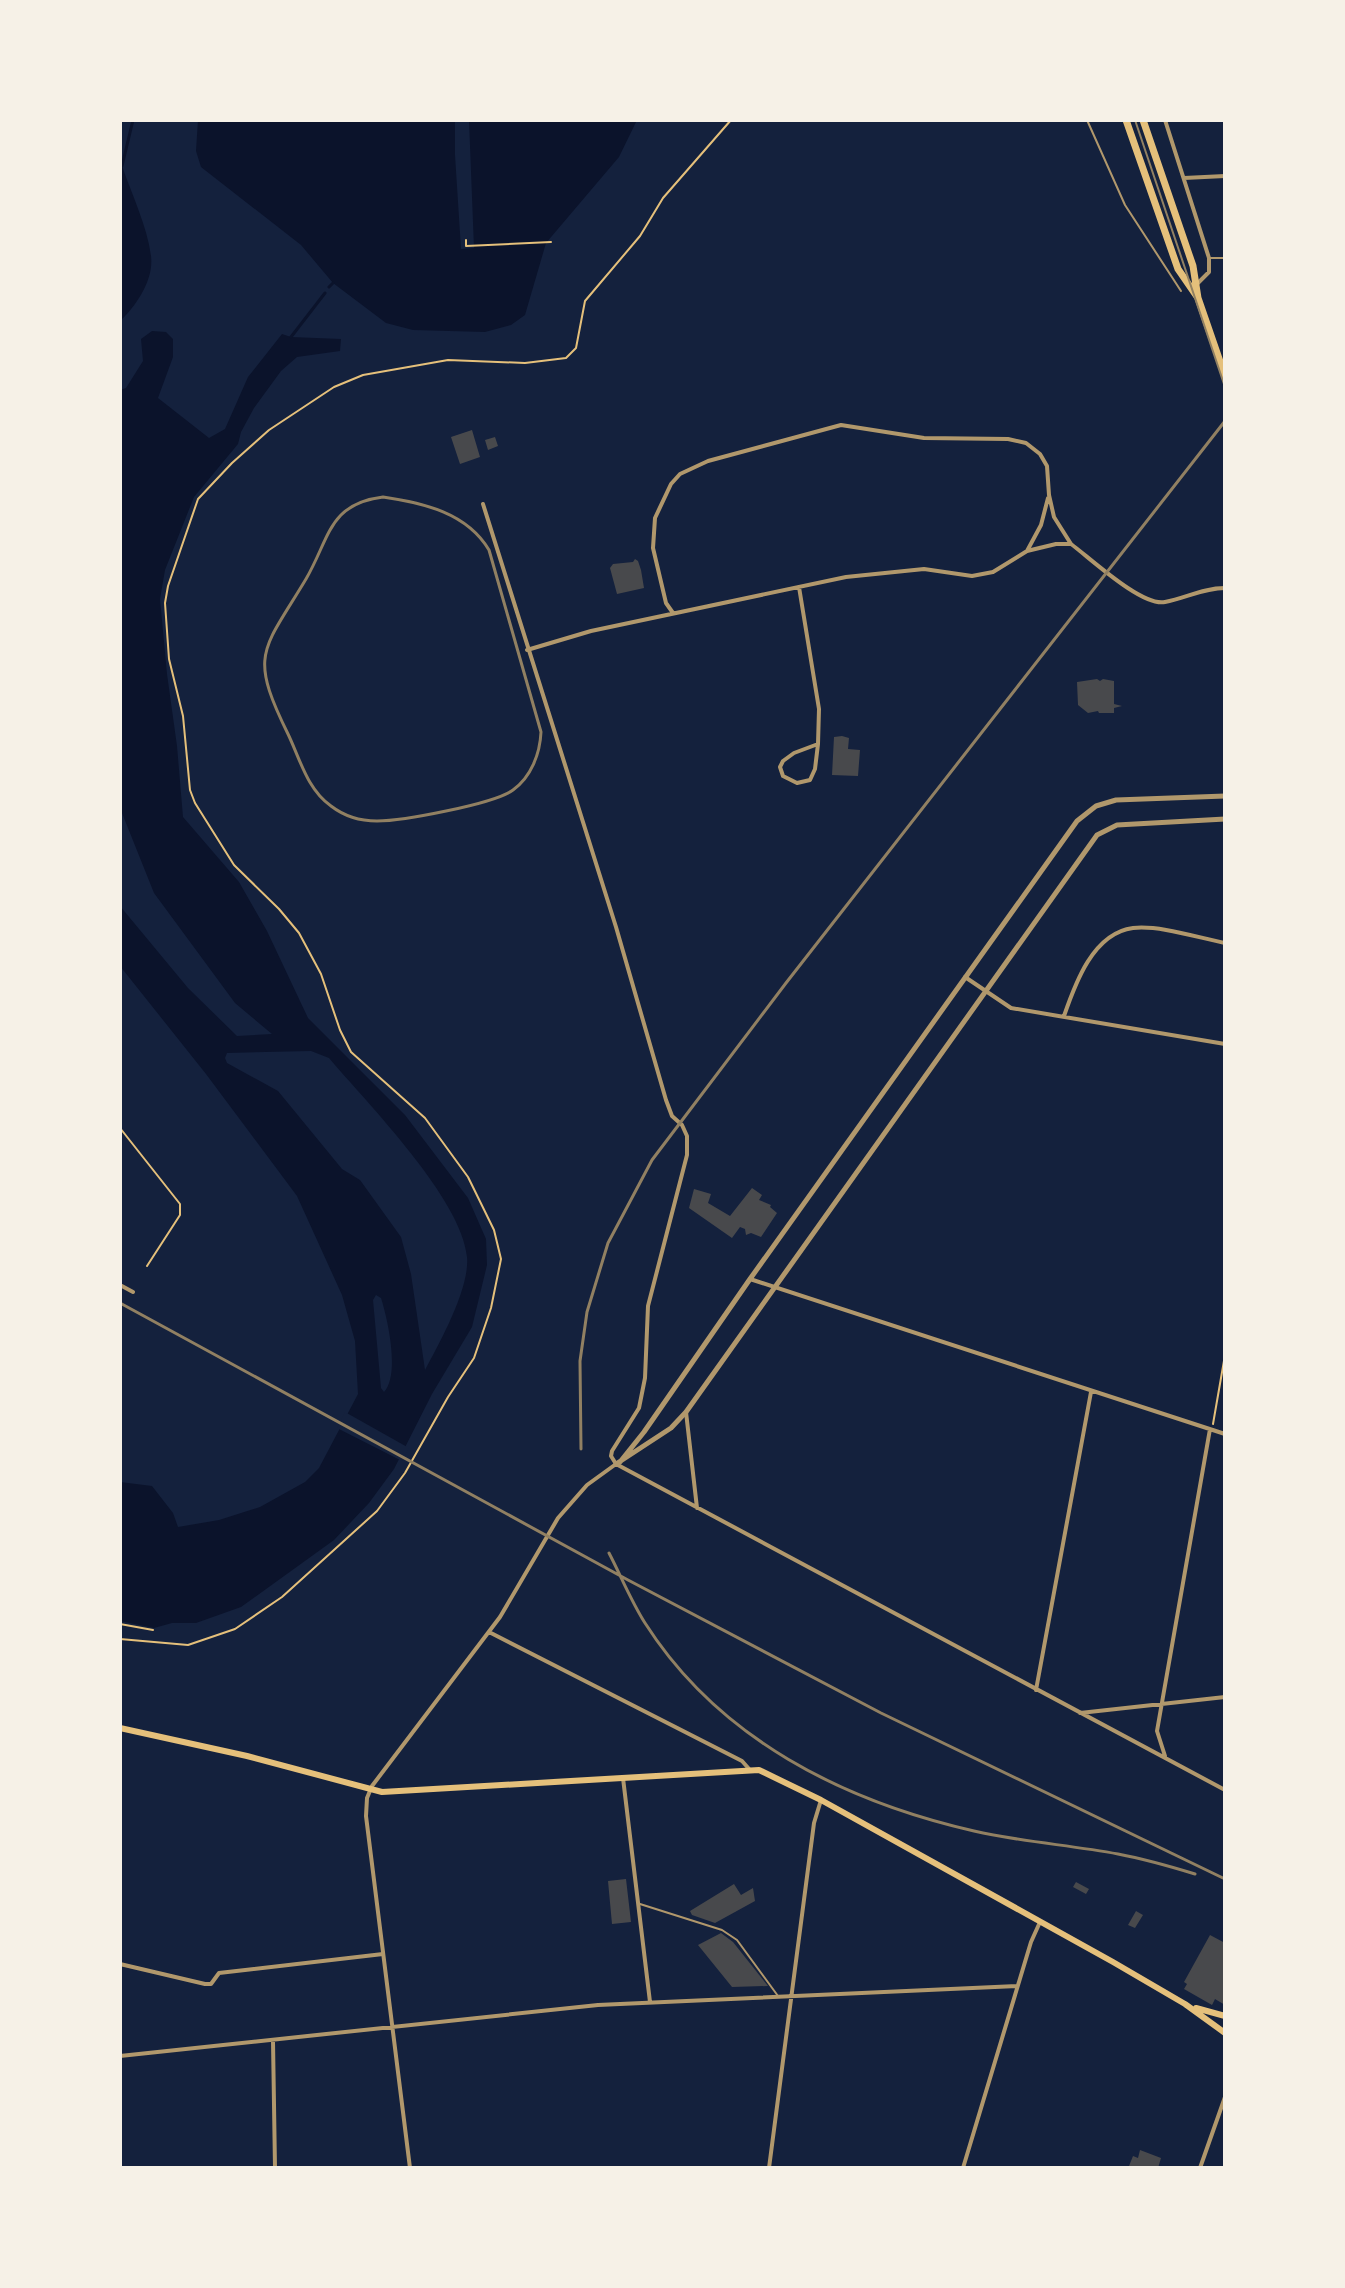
<svg xmlns="http://www.w3.org/2000/svg" width="1345" height="2288" font-family="'Noto Sans',sans-serif">
<style>
.water{fill:#0b132b;fill-rule:evenodd}
.pier{fill:#14213d}
.lines{fill:none;stroke-linecap:round;stroke-linejoin:round}
.stream{stroke:#0b132b;stroke-width:3}
.building{fill:#48494c}
.path{stroke:#e5c07b;stroke-width:2}
.service{stroke:#b1986c;stroke-width:2}
.minor{stroke:#b1986c;stroke-width:4}
.tertiary{stroke:#b1986c;stroke-width:5}
.secondary{stroke:#e5c07b;stroke-width:6}
.primary{stroke:#e5c07b;stroke-width:7}
.tram{stroke:#918062;stroke-width:2}
.rail{stroke:#918062;stroke-width:3}
</style>
<rect width="100%" height="100%" fill="#14213d"/>
<!-- water -->
<path class="water" d="M198 120H455V155L461 249 474 248 469 120H637L619 157 546 243 525 315 511 325 485 332 413 330 386 323 333 283 301 245 201 167 196 151Z
M120 166H122C132 195 147 226 151 256 154 280 136 306 120 321Z
M152 331 166 332 173 339V357L158 398 209 438 225 429 248 377 282 334 291 337 341 339 340 351 297 357 281 371 254 408 241 432 238 444 194 497 165 570 160 599 167 674 177 746 183 817 239 882 267 931 308 1018 405 1115 468 1198 486 1239 487 1265 472 1327 432 1394 394 1469 369 1503 334 1540 241 1607 196 1623H172L154 1628 120 1621V1482L152 1486 173 1513 178 1527 219 1520 260 1507 305 1482 319 1468 358 1394 355 1341 342 1295 297 1196 206 1074 120 966V906L188 988 237 1036 272 1034 235 1003 154 893 122 813 120 390 126 388 143 361 141 339ZM311 1051 329 1058C368 1104 462 1199 467 1257 470 1288 440 1342 425 1370L411 1274 401 1237 360 1180 342 1169 278 1091 227 1063 225 1058 227 1053ZM376 1295 381 1298C388 1320 400 1375 384 1392L381 1388 373 1300Z"/>
<!-- pier -->
<path class="pier" d="M345 1412 409 1448 402 1461 337 1428Z"/>
<g class="lines">
<!-- stream -->
<path class="stream" d="M122 166 133 120
M329 287 333 283
M291 337 325 293"/>
</g>
<!-- building -->
<path class="building" d="M472 430 480 457 460 464 451 437Z
M495 437 498 446 488 450 485 440Z
M635 559 638 561 641 570 644 588 617 594 610 568 613 564 633 562Z
M1097 679 1100 681 1103 679 1114 681V704L1122 706 1114 708V713H1099L1098 711 1088 713 1078 705 1077 682Z
M842 736 849 738 848 749 860 750 858 776 832 775 834 737Z
M752 1188 762 1195 759 1200 771 1205 770 1207 777 1213 761 1237 751 1233 746 1235 745 1229 740 1227 732 1238 689 1208 694 1189 711 1194 708 1203 730 1216Z
M626 1879 631 1922 612 1924 608 1881Z
M1076 1882 1089 1889 1086 1894 1073 1887Z
M734 1884 741 1895 753 1888 755 1901 715 1923 692 1915 690 1911Z
M1136 1911 1143 1915 1135 1928 1128 1925Z
M721 1933 733 1942 768 1986 732 1987 698 1945Z
M1210 1935 1225 1943V2005L1215 1999 1212 2005 1184 1989 1187 1984 1184 1982Z
M1140 2150 1161 2158 1158 2168 1129 2166 1133 2156 1138 2158Z"/>
<g class="lines">
<!-- path -->
<path class="path" d="M466 240V246L551 242
M120 1128 180 1204V1215L147 1266
M1213 1424 1225 1355
M120 1624 153 1630
M120 1639 188 1645 235 1629 282 1597 377 1511 405 1473 448 1397 474 1358 491 1308 501 1259 494 1230 468 1177 425 1118 351 1052 340 1030 321 974 299 933 279 909 234 865 195 803 190 790 183 716 169 659 165 603 168 586 198 499 232 463 269 430 334 387 363 375 448 360 525 363 566 358 576 348 585 301 640 236 663 198 731 120"/>
<!-- service -->
<path class="service" d="M1087 120 1125 205 1181 291
M1210 258H1225
M640 1904 722 1930 737 1940 778 1996"/>
<!-- minor -->
<path class="minor" d="M1165 120 1209 258V272L1195 286
M1184 178 1225 176
M483 504 616 927 666 1100 672 1116 682 1125 687 1136V1155L648 1306 645 1378 639 1408 612 1451 611 1456 616 1464
M1027 551 1041 525 1048 498
M799 587 819 709 818 744 794 753 783 761 780 767 783 776 797 783 810 780 815 769 818 744
M673 613 666 603 653 548 655 518 671 484 680 474 708 461 841 425 924 438 1008 439 1026 443 1040 454 1047 466 1049 495 1054 517 1071 544C1090 558 1142 607 1165 602 1186 598 1203 588 1225 588
M527 650 591 631 846 577 924 569 972 576 993 572 1027 551 1056 544H1071
M965 977 1011 1008 1225 1044
M1064 1016C1075 984 1093 933 1133 928 1160 925 1199 938 1225 943
M750 1279 1225 1434
M120 1285 133 1292
M686 1412 697 1508
M616 1464 1225 1790
M489 1632 742 1761 750 1770
M1036 1690 1091 1392
M1080 1713 1225 1697
M1165 1756 1157 1731 1210 1429
M623 1778 650 2002
M120 1964 205 1984H211L219 1973 383 1954
M273 2041 275 2168
M120 2056 598 2005 1017 1986
M410 2168 366 1816 367 1798 372 1786 500 1617 558 1518 587 1485 616 1464
M769 2168 814 1823 821 1800
M963 2168 1031 1942 1040 1922
M1200 2168 1225 2097"/>
<!-- tertiary -->
<path class="tertiary" d="M620 1462 644 1432 750 1279 1077 821 1096 806 1116 800 1225 796
M616 1464 671 1428 686 1412 1097 835 1117 825 1225 819"/>
<!-- secondary -->
<path class="secondary" d="M120 1728 247 1756 382 1792 759 1770 821 1800 1113 1962 1185 2004 1225 2033
M1196 2008 1225 2016"/>
<!-- primary -->
<path class="primary" d="M1126 120 1178 269 1198 298
M1143 120 1193 266 1198 298 1225 376"/>
<!-- tram -->
<path class="tram" d="M1135 120 1225 387"/>
<!-- rail -->
<path class="rail" d="M383 497C424 503 467 513 489 550L541 732C540 754 531 777 513 790 494 804 402 821 377 821 361 821 344 816 331 806 307 789 300 759 288 734 248 653 263 651 306 579 330 538 328 504 383 497Z
M120 1303 628 1580 881 1713 1225 1879
M581 1449 580 1361 587 1312 608 1243 652 1160 786 983 1225 421
M609 1553C621 1576 631 1601 645 1623 719 1739 843 1801 974 1831 1022 1842 1070 1845 1118 1854 1144 1859 1169 1866 1195 1874"/>
</g>
<!-- border -->
<rect width="1345" height="2288" fill="none" stroke="#f6f1e7" stroke-width="244"/>
</svg>
